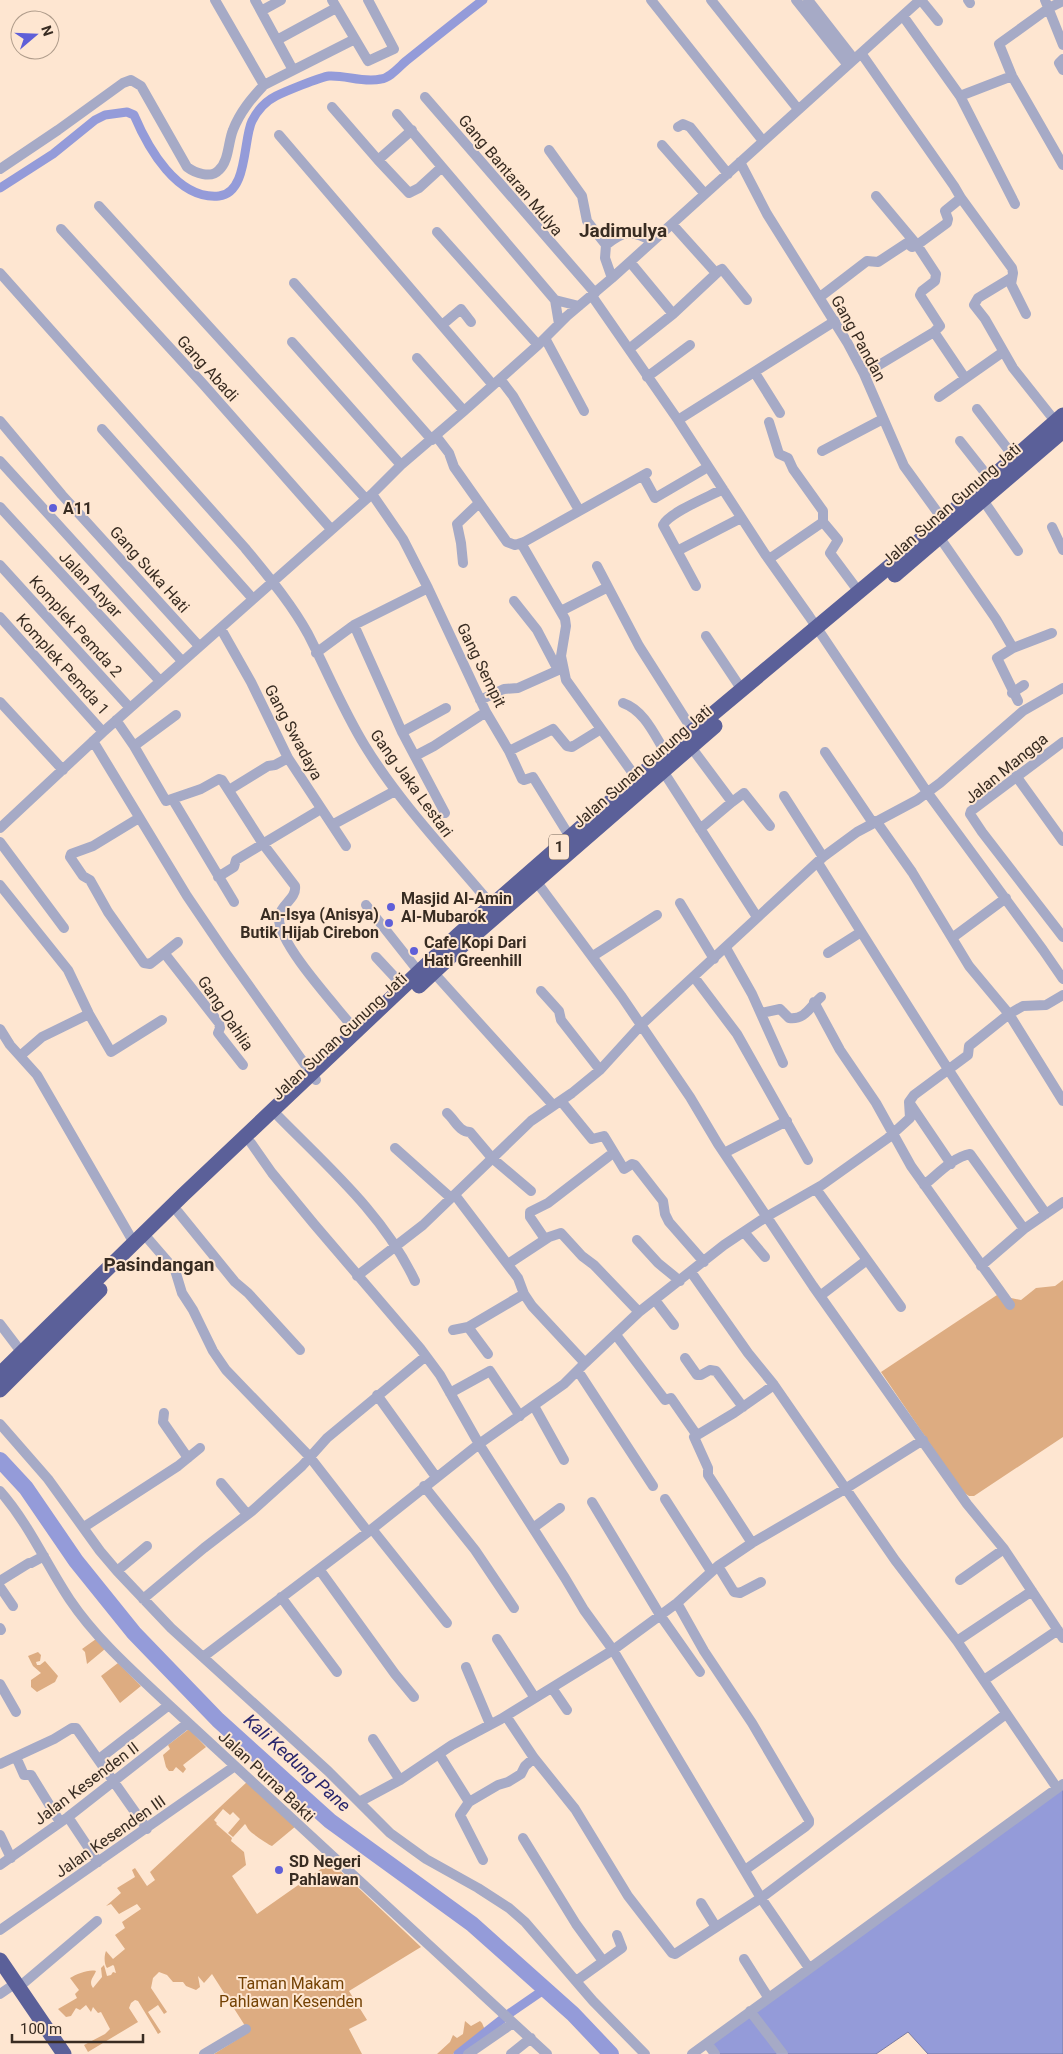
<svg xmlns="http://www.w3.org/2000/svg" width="1063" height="2054" font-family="Roboto,sans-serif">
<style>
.green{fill:#ddac81}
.water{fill:#949bd9;stroke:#787aa2}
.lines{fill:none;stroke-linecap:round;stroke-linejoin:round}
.canal{stroke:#949bd9;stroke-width:9}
.river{stroke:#949bd9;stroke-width:16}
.minor{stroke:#a6aac6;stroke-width:10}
.highway{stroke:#5b6099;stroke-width:15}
.poi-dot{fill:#5f5fd8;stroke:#fee6d1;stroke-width:2}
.labels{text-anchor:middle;stroke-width:4;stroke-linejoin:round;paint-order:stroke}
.shield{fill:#fee6d1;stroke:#736456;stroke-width:1}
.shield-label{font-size:15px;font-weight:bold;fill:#382c22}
.street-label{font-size:16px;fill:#382c22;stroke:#fee6d1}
.poi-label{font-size:16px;font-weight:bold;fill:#382c22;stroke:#fee6d1;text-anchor:start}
.park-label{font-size:16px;fill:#744204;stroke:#fee6d1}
.water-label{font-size:18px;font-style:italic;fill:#28256c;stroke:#fee6d1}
.quarter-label{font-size:19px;font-weight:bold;fill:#382c22;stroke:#fee6d1}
</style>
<rect width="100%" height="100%" fill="#fee6d1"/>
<!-- green -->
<path class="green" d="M1063 1280V1437L974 1496H969L963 1492 881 1372 997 1295 1021 1300 1036 1288 1055 1286Z
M96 1639 105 1649 87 1664 85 1652 82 1649Z
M38 1652 41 1655 40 1661 36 1662 37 1665H40L45 1661 58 1676 55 1682 37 1692 31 1687V1680L41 1673 33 1666 28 1656Z
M118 1663 141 1686 120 1703 101 1676Z
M189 1729 206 1747 183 1765 186 1769 183 1773 176 1767 173 1771H169L166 1767 163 1755 170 1749 168 1745Z
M248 1781 296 1826 272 1846C269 1845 251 1833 249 1830 247 1828 247 1826 245 1824L233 1837 228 1833 240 1819 233 1812 230 1815 223 1809 214 1820 217 1823 216 1824 232 1838 231 1841 244 1852 246 1865 232 1876 257 1914 331 1862 421 1947 349 1991 367 2020 349 2029 362 2054H214L249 2032 212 1974 204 1983 198 1976 200 1987 196 1990 186 1986 183 1982H173L167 1975 159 1972 153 1978 151 1988 167 2012 164 2014 158 2005 148 2012 161 2032 158 2034 138 2001 135 2000 131 2003 129 2008 138 2022 88 2052 84 2045 105 2034 110 2029 101 2012 98 2013 93 2007 91 2012 86 2005 80 2010 76 2008 71 2016 66 2017 58 2009 77 1998 75 1994 79 1990 70 1978C77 1974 89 1969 96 1971 94 1977 88 1981 93 1988L102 1977 101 1968 104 1965 107 1976 111 1975 113 1972 116 1973 114 1966 113 1965 107 1968C104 1964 104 1956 106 1951L113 1959 125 1949 115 1935 125 1928 122 1922 141 1909 137 1904 119 1914 111 1904 106 1906 121 1893 117 1888 135 1877 132 1870 135 1868 147 1886 155 1880 150 1872Z
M465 2021 471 2026 480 2021 482 2023 485 2030 453 2054H437L450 2042 453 2035 457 2038 463 2034Z"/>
<!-- water -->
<path class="water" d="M1063 1787V2054H928L908 2032 876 2054H718L710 2043Z"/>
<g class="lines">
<!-- canal -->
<path class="canal" d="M0 188 53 154 95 120 105 115 127 112 134 115C148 148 177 200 219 196 248 193 243 139 252 121 257 111 266 101 276 96 284 92 320 77 329 76 346 75 363 83 381 79 390 78 399 67 406 61 431 41 457 20 483 0
M458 2054 510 2013 545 1989"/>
<!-- river -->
<path class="river" d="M0 1460 26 1488 76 1561 134 1633 218 1720 330 1821 472 1924 573 2014 611 2054"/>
<!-- minor -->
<path class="minor" d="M215 0 264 85 355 39
M255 0 293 70
M332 0 368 61 394 49 368 0
M651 0 763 141
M711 0 798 109
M796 0 847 64
M808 0 854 59
M921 0 938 21
M968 0 970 3
M1045 0 1063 45
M1063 1 1049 8 999 44 1012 76 1063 165
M261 11 281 0
M903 16 960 96 1012 76
M277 40 336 8
M1063 59 1059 63 1063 70
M960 96 1015 204
M425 97 595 293
M332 107 378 160 412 130
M397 114 555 300 559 324
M678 127 683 124 690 127 728 174
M279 135 493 385
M662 145 705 194
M549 150 582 196 587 221 606 245 605 258 612 278
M378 160 409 193 419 188 442 167
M740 162 767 214 847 342 864 374 904 466 946 524
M0 169 58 130 123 83 131 80 141 86 187 167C195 173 211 179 219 170 229 161 228 142 233 130 240 112 251 99 264 85
M961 198 1012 268 1013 273 1011 284 1026 314
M99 206 366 499
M672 224 716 273
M61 229 203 384 331 529
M437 232 538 345
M606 245C624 230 632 230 652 241
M630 262 673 314
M0 273 245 548C267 575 291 603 308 634 327 671 343 710 365 746 402 806 450 855 495 909
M1011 278 978 298 974 305 985 319 1013 368 1055 421
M294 283 432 440
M592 296 678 420 765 554 809 616 927 792 1043 950 1063 979
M820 297 867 261 878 262 907 243 912 247 917 245 947 223 948 219 945 211 961 198 954 186 861 53
M555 300 579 306
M442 325 461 309 471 322
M934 332 965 378
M545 338 584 411
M292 342 401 465
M629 349 673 314 720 270 722 269 747 300
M417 358 464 411
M755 373 780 413
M864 374 934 332 940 326 920 295 922 291 935 281 936 274 917 245 876 196
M647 377 690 345
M500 379 513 396 579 510
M939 397 1003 352
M977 409 1014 457
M678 420 835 321
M0 421 62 495 199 646
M769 422 779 454 788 458 793 469 823 511V522L838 540 830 553 859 592
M102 429 253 599
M436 436 449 453 454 467 507 542 515 545 524 542 647 473
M960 441 990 479
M822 451 883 419
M0 461 182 661
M643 476 655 498 708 467
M372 494 403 539 428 588 486 712 509 751 522 779 524 780 533 777 570 837
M983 500 1018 551
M0 507 160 681
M1052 527 1063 550
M940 538 996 619 1013 648 997 658 1018 701
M521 543 565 619 566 626 561 656 566 680 637 779
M677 551 741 518
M769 559 823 522
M463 563 461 543 457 524 479 503
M0 565 130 708
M597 566 639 646 693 731
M696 586 663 525C670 512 708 497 723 489
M514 601 537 630 558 670
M561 611 608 587
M0 617 103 732
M354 625 402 732 445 813
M221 629 251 682 288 758 346 846
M706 636 742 690
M1013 648 1052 633
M316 653 354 625 428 588
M1012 693 1024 685
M480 700 504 689 518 688 563 668
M0 702 63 770
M623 703C646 711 656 739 669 758
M116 720 134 746 176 715
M402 732 446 708
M93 741 187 896 225 952 316 1080
M1063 742 971 811 970 814 982 832 1063 937
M134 746 166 801 201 789 219 779 222 780 263 844 295 886C297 899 279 905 279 919 279 945 338 1008 355 1030
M691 747 732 802 744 793 770 826
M509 751 553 729 567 746 572 747 601 729
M825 752 873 823
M415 756 434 746 486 712
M663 771 757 917
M1016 776 1063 841
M229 790 268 766 275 765 288 758
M784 796 823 857
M173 800 234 902
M139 818 93 846 71 854 70 857 83 876 90 880 108 912 144 963 150 964 178 942
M876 821 912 872 969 966 1009 1014 1063 1101
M332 825 395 791
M0 828 103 732 372 494 401 465 464 411 538 345 567 316 612 278 920 0
M700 829 732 802
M0 842 64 928
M818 863C892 981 965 1100 1046 1214
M218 877 234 867 236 860 321 809
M533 877 622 997 690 1097 718 1144 813 1286 967 1504 1004 1549 1063 1638
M0 885 68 970 89 1014 111 1052 162 1020
M680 903 714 959
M366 905 419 972
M952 938 1006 898
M726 948 752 994 783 1063
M828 953 861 932
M165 954 219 1023 220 1028 218 1033 243 1065
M593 956 657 915
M376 957 403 986
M434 973 553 1105
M694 977 737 1034 808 1160
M541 991 559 1011 561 1020 600 1070
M814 1002 840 1050 876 1103 911 1166 1010 1305
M761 1013 780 1009 789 1018C806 1020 810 1006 821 997
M0 1029 10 1045 37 1075 134 1243
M20 1056 42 1037 89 1014
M561 1101 592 1139 604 1136 624 1169 632 1164 635 1165 663 1201 665 1214 669 1222 704 1262
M911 1105 951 1164
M447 1113C455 1120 459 1132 470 1132L492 1158 531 1191
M278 1116C328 1167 384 1215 415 1281
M395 1148 451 1198
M724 1153 787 1121
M924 1185C937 1175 953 1157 970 1154L1024 1229
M816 1189 901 1307
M455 1195 518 1278 524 1294 532 1306 585 1363 639 1312 724 1245 766 1217 822 1185 888 1138 910 1118 909 1102 914 1095 968 1055 969 1046 1009 1014 1023 1006 1046 1005 1063 995
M178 1212 235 1282 248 1293 300 1350
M744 1232 765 1257
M143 1233 175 1270 182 1293 193 1310 213 1351 226 1370 309 1456 368 1532
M545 1239 530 1217V1212L548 1203 613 1153
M637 1240 658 1263 680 1281
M508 1264 549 1237 561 1233 582 1256 594 1265 639 1312
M981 1266 1024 1229 1063 1202
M691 1272 748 1353 774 1385 895 1560 957 1641 1057 1788
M357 1276 423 1225 531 1121 572 1093 600 1070 642 1024 823 857 857 832 917 800 940 783 1023 711 1063 688
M820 1296 867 1260
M655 1300 674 1325
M0 1324 22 1353
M468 1327 488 1354
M453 1330 468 1327 524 1294
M616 1335 665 1400 671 1398 696 1434
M685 1358 697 1375H701L710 1370 716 1371 743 1407
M585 1363 564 1384 479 1444 565 1578 584 1610 613 1650 761 1898 809 1968
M578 1371 653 1486
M450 1393 490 1371 520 1416
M377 1395 436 1477
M534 1406 564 1460
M164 1413 163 1422 188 1458
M0 1424 48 1479 100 1551 117 1571 171 1628 328 1771 390 1833 426 1859 478 1888 509 1908 525 1922 593 2001 645 2054
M221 1483 247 1514
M424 1486 475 1550 514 1608
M0 1491C29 1524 46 1564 70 1600 97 1640 134 1672 169 1705L547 2054
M665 1499 711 1571
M592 1502 660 1615 700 1672
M84 1527 178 1466 200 1448
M533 1528 560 1508
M372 1529 447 1623
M752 1543 708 1475V1468L694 1437 734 1413 774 1385
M718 1566 734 1592 740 1593 761 1582
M319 1569 395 1674 414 1697
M117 1571 147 1546
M960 1580 1004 1549
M0 1581 29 1563H31L44 1556
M0 1587 13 1606
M281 1597 337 1672
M143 1599 204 1548 252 1511 302 1466 327 1438 426 1356
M677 1603 704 1651 752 1723 809 1820V1823L805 1827 745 1870
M0 1628 1 1630
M497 1639 535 1698
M957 1641 1032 1591
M203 1657 372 1529 479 1444 440 1375 420 1348 314 1224 272 1173 251 1143
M466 1667 490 1724
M984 1680 1058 1630
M0 1684 16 1712
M552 1688 567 1710
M506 1716 534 1758 575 1809 628 1896 672 1953 675 1954 761 1898 1006 1714
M373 1739 400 1780
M439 1754 469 1802 460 1815 483 1860
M16 1757 24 1775H31L60 1822
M99 1759 169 1705
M0 1764 54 1739 72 1728H76L147 1829
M359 1802 400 1780 452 1745 501 1719 613 1650 677 1603 718 1566 752 1543 845 1489 923 1440
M469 1802 498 1785 508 1782 521 1774 525 1766 534 1758
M68 1817 98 1862
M0 1835 11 1858
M523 1838 576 1924 603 1961
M0 1865 68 1817 188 1723
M701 1903 716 1927
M0 1930 235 1766
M744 1959 768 1997
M576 1981 622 1948 617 1935
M19 1987 97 1921
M0 1994 16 1983
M750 2011 783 2054
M707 2043 715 2054
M204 2054 246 2029
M468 2054 513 2023
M511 2054 531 2038
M692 2054 1063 1784"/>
<!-- highway -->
<path class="highway" d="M895 575 1063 431
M419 986 464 944 715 726
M0 1374 183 1195 458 935 666 753 903 555 1063 415
M0 1390 100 1290
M0 1960 64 2054"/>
</g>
<!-- markers -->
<g class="poi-dot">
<circle cx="53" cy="508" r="5"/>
<circle cx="391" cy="907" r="5"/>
<circle cx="389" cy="923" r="5"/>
<circle cx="414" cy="951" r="5"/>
<circle cx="279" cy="1870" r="5"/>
</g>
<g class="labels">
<!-- shield labels -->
<rect class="shield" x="549" y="834.5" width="20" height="25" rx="4"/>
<g class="shield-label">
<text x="559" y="852">1</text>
</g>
<!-- street labels -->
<g class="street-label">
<text transform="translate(511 175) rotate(50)" y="6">Gang Bantaran Mulya</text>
<text transform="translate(859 338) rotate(61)" y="6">Gang Pandan</text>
<text transform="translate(208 368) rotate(48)" y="6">Gang Abadi</text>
<text transform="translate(951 504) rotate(-41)" y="6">Jalan Sunan Gunung Jati</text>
<text transform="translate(150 569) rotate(48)" y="6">Gang Suka Hati</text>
<text transform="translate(91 584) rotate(47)" y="6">Jalan Anyar</text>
<text transform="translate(76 626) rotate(48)" y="6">Komplek Pemda 2</text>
<text transform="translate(63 664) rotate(48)" y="6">Komplek Pemda 1</text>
<text transform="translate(482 665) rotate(64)" y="6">Gang Sempit</text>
<text transform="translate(294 732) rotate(62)" y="6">Gang Swadaya</text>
<text transform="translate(642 766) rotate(-41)" y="6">Jalan Sunan Gunung Jati</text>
<text transform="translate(1006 768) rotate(-39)" y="6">Jalan Mangga</text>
<text transform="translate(412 783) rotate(54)" y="6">Gang Jaka Lestari</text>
<text transform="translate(226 1013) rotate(56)" y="6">Gang Dahlia</text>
<text transform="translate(339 1036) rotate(-43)" y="6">Jalan Sunan Gunung Jati</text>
<text transform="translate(267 1776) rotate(43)" y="6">Jalan Purna Bakti</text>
<text transform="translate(86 1783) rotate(-37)" y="6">Jalan Kesenden II</text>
<text transform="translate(110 1836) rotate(-35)" y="6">Jalan Kesenden III</text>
</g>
<!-- poi labels -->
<g class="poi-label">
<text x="63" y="514">A11</text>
<text x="401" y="904">Masjid Al-Amin<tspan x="401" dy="18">Al-Mubarok</tspan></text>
<text x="379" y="920" text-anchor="end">An-Isya (Anisya)<tspan x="379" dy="18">Butik Hijab Cirebon</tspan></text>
<text x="424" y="948">Cafe Kopi Dari<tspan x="424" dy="18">Hati Greenhill</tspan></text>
<text x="289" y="1867">SD Negeri<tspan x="289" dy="18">Pahlawan</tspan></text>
</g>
<!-- park labels -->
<g class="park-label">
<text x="291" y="1989">Taman Makam<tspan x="291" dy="18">Pahlawan Kesenden</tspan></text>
</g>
<!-- water labels -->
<g class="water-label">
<text transform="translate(297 1763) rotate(42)" y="6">Kali Kedung Pane</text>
</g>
<!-- quarter labels -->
<g class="quarter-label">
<text x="623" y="237">Jadimulya</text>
<text x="159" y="1271">Pasindangan</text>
</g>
</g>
<!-- north arrow -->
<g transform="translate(35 35) rotate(71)"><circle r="24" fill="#fee6d1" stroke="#af9c8b"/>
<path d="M0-4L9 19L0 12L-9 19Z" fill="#5f5fd8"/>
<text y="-8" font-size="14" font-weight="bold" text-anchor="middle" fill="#382c22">N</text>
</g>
<!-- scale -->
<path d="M12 2034v8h131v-8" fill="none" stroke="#382c22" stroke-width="2.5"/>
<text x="20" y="2034" font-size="15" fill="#382c22" stroke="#fee6d1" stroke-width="4" paint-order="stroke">100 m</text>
</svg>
